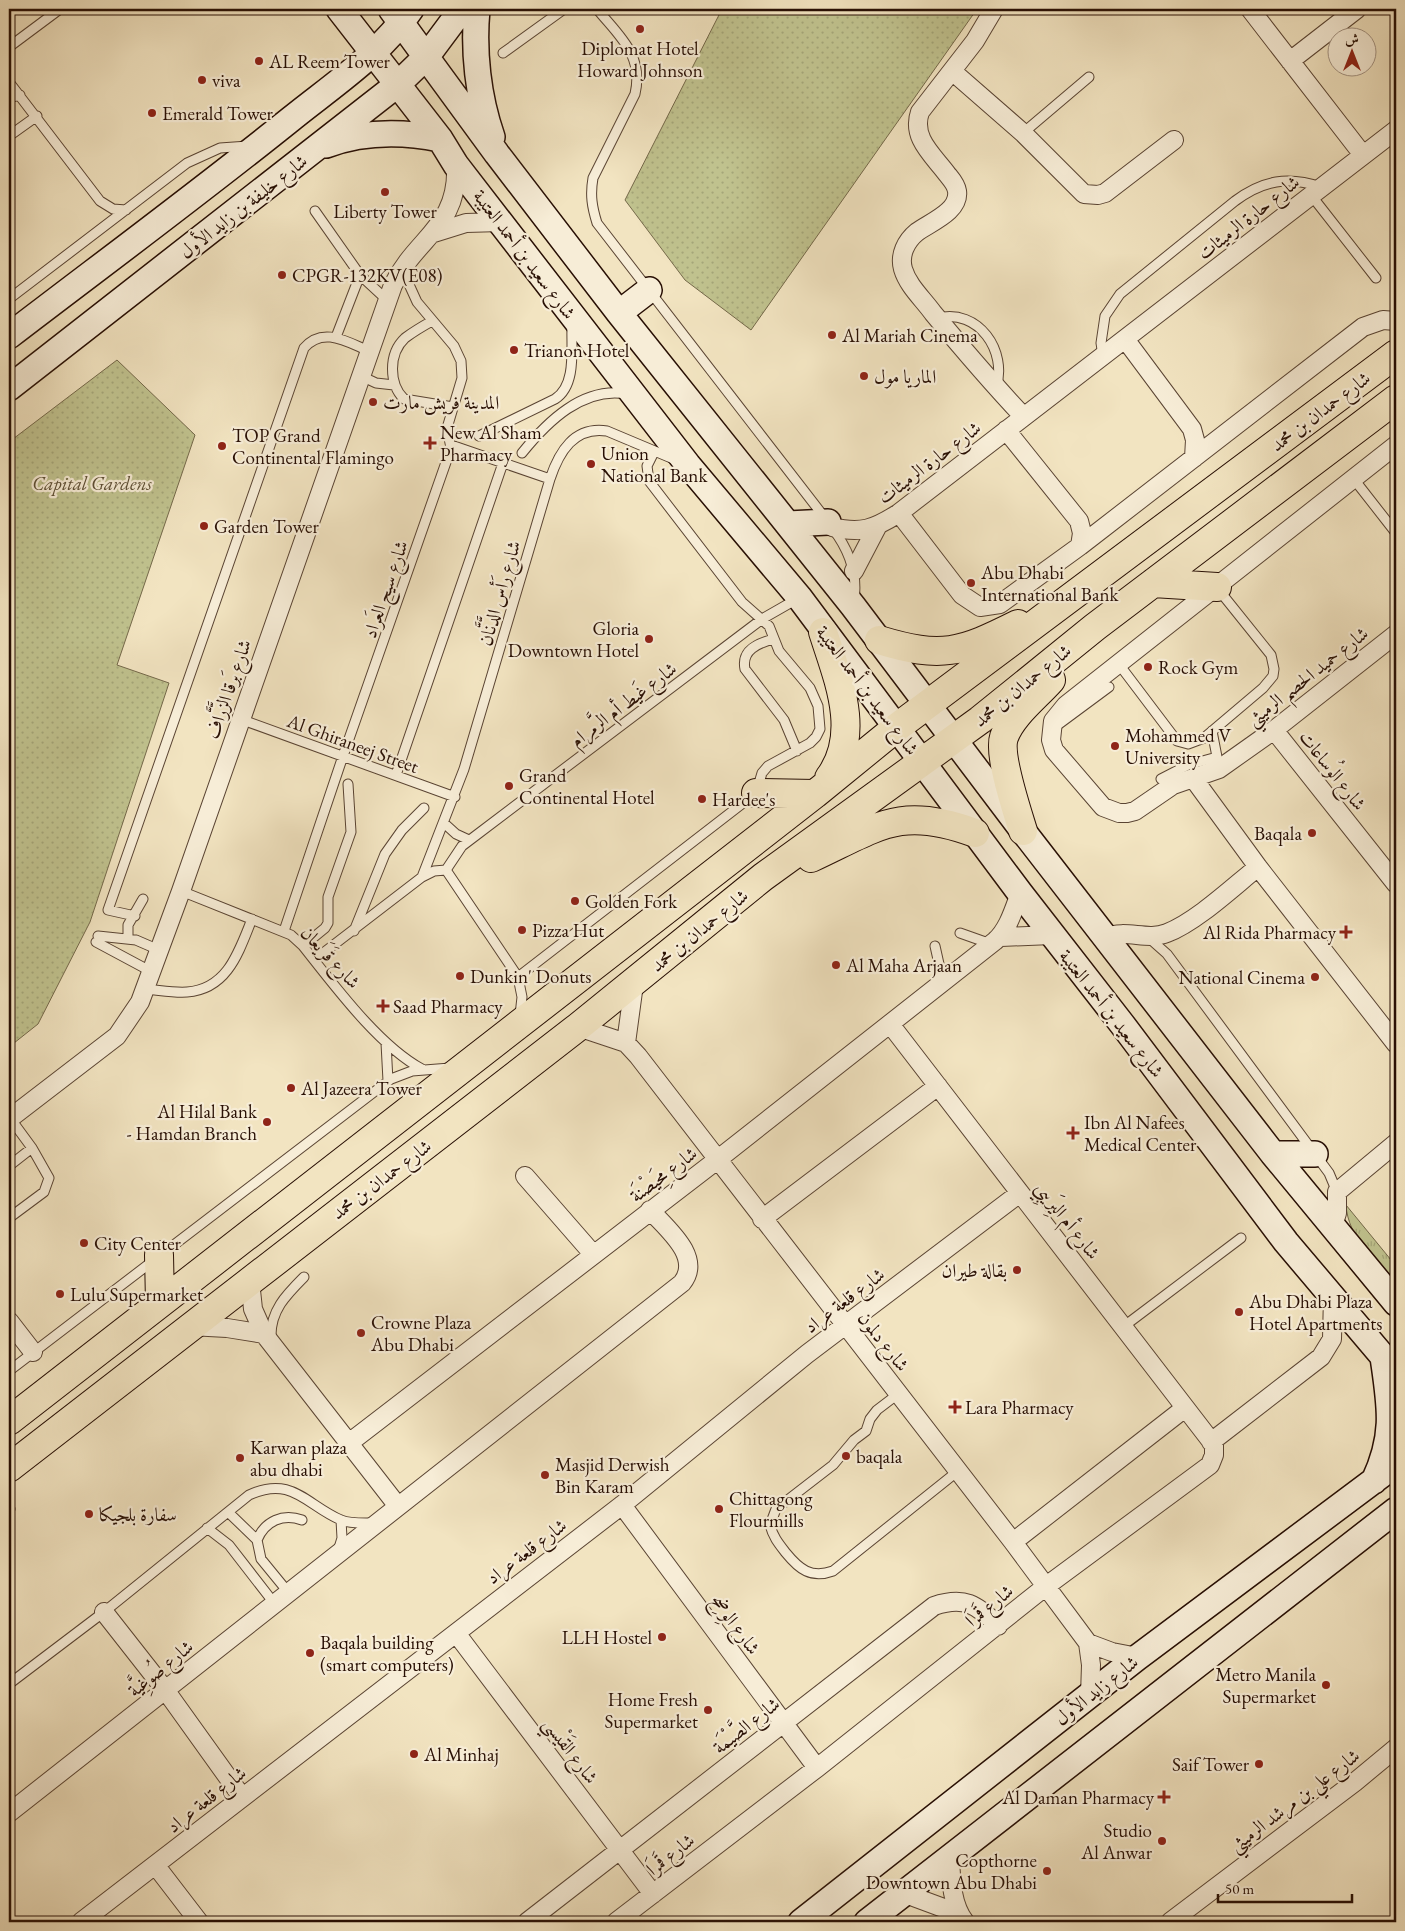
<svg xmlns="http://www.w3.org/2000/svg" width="1405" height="1931" font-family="'EB Garamond',Amiri,serif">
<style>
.grass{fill:url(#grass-tufts);stroke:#746849}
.park{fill:url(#park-dots);stroke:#746849}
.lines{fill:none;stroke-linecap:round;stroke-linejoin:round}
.service-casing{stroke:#5a4433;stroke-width:11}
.minor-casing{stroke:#5a4433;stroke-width:20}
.secondary-casing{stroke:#280f04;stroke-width:28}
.primary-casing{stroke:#280f04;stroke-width:30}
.service{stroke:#f7edd7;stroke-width:9}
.minor{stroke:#f7edd7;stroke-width:18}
.secondary{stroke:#f7edd7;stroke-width:25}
.primary{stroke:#f2e4c1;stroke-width:28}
.poi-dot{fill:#8f2418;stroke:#f7edd7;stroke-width:2}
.labels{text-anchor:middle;stroke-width:4.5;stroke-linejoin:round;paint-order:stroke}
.poi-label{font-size:19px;fill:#280f04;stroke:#f7edd7;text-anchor:start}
.street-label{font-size:19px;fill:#280f04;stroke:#f7edd7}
.park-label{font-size:19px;font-style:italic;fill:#5d4e34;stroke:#f7edd7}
</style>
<defs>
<pattern id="grass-tufts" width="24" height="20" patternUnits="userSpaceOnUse" patternTransform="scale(1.25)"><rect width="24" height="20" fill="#c0c28e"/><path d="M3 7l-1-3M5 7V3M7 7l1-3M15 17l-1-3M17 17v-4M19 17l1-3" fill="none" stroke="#a5a679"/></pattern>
<pattern id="park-dots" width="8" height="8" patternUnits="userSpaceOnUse" patternTransform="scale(1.25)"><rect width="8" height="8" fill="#c0c28e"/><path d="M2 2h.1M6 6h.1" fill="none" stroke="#a5a679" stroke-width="1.8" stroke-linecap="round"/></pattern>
</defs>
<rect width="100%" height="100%" fill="#f2e4c1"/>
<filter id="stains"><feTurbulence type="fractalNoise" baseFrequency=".004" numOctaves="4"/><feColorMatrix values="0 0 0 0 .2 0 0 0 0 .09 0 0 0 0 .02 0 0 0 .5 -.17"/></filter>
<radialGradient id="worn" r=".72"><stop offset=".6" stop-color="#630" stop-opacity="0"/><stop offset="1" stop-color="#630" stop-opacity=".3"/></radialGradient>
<!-- grass -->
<path class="grass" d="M1346 1205 1396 1266V1285C1376 1261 1348 1238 1346 1205Z"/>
<!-- park -->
<path class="park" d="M722 9H977L751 330 685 280 625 200Z
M117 360 195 435 117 665 169 683 90 922 38 1024 9 1047V442Z"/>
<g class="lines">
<defs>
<path id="service" d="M597 9C619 36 644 55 635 94L593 178C590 195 592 207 597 223L825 518
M9 47 60 9
M503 53 564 9
M9 82 100 201 113 209 126 210
M9 98 20 95
M1023 133 1089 77
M9 136 37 116
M1311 195 1376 278
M315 211 360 275 387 300
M9 299 187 163 220 148 248 146
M938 318C978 308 1008 351 996 388
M432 321C423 326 413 332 405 338 388 354 389 384 404 399L453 407
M336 337 360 275
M1103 356 1101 343 1105 316 1120 294 1235 201C1263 180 1288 176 1321 187
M361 376 376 383 394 385
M479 436 555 399C577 385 571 348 572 324
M451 445 550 479
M522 453C547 422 583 386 627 394
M1353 478 1396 533
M833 529C849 550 858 573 854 600
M774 639C758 643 741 650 745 669L784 720 797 751
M1118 663 1177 741 1188 744 1204 738 1263 688 1273 676 1274 669 1271 655 1218 589
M240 719 455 797
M1059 724 1109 687
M1212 731 1218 762
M396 775 503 463
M1161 779 1188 765 1217 757
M445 824 456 834 469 840
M446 870 462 846 762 619 797 599
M422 877 464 769 550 479C559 452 574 426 607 431L676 460
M181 891 291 935 303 946C334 985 379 1046 422 1069
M135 916 108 910 304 348C323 326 347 342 369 351
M284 931 343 756 451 448 447 428 462 378 461 361 454 346 417 302 402 269
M354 931 385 854 402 830 424 808
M960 933 991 944
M98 936 136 940 159 950
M128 938V925L143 899
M1149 938 1167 954 1329 1173 1337 1192
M96 942 152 972
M303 946 325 928 328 923V897L351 832 348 784
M935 946 943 982
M314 960 422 877 434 871 446 870 518 977 522 997 520 1015
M518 977 756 793 762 773 768 766 810 743 816 737 820 729 818 706 810 688 779 651 769 626 742 602 649 481 647 466 654 452
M145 989C159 990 173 993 187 992 228 989 239 951 252 919
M386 1043 388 1081
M9 1166 32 1148
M9 1218 44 1192 49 1178 32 1148 10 1118
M1123 1327 1241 1238
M271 1338C270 1311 286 1295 304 1277
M9 1371 391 1079 412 1071 450 1068
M898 1394 877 1410 870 1419 866 1431 854 1440 833 1465 776 1509 770 1525C773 1537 779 1544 786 1553 799 1569 811 1579 833 1571L958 1471
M9 1511 10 1509
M228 1512 257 1540
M207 1528 229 1545 274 1603
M338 1551 342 1538 341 1520
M288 1592 261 1559 257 1540C265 1521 283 1513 302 1520
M9 1684 104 1612 249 1495C292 1475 306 1505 341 1520 350 1524 365 1523 375 1523"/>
<path id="minor" d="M994 9 975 41 920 112C911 138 933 155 947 174 951 179 956 184 957 191 960 211 931 222 917 232 906 241 899 255 903 269 908 286 923 299 933 313 962 348 992 383 1023 416
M1250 9 1363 155
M1290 61 1357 9
M952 71 1023 133 1084 194 1098 195 1105 193 1174 140
M434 233 466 223 501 222
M1125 339 1192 429 1195 440 1194 458
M1006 430 1079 521 1082 533 1080 546
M1396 445 1066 705 1053 721 1051 740 1054 750 1103 807 1119 813H1127L1135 811 1173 785 1219 769 1274 730 1396 634
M899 513 962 595 980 607 1000 604 1080 546 1363 327 1383 320 1396 321
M832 527C861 534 874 529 899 513L1396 130
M854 571 877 527
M1274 730 1396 884
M1193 778 1258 867 1396 1044
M1001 937 1052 935
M1106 937C1127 929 1147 941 1167 933 1196 922 1233 887 1258 867
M578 1027 626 1043 638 1056 1013 1542 1088 1643 1091 1665 1090 1695
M626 1043 634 984
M9 1119 117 1036 140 1002 181 891 393 285C417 236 459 227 456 165
M525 1176 593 1254
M762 1219 938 1086
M1333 1226 1337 1213V1192L1396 1143
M250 1281 253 1309 264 1334 397 1505
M9 1321 33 1352
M190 1326 227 1328 264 1334
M1211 1442 1321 1357 1332 1339 1333 1295
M349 1443 717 1160 995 941C1008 930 1014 909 1020 893
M622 1505 817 1768
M1013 1542 1185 1408
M104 1612 166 1691 242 1797
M456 1633 653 1894
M1088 1643 1112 1652 1138 1657
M9 1813 682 1283C703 1257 666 1228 650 1210
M950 1856C951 1878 951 1904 965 1922
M156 1866 199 1922
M903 1893 957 1913
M81 1922 622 1505 807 1354 1020 1193
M527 1922 934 1606C964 1596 977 1604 998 1626
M616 1922 817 1768 1045 1587 1210 1465 1214 1455V1445L890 1024
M1170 1922 1355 1782 1396 1748"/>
<path id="secondary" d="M339 9 440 139 456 165 688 465 799 597 1020 893 1122 1024 1286 1242 1396 1372
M391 9 497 154 619 313 853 606 1023 831 1273 1154 1396 1303
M477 9C473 51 478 97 492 137
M326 145C364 131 401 131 440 139
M619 313 649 290
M9 336C103 264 199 193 291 119 333 85 381 54 411 9
M9 388 398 84 427 56 462 9
M788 524 828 522
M1273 1154H1315
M1374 1481C1396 1434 1390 1406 1383 1357
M801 1922 1138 1657 1396 1464
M867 1922 1396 1510"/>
<path id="primary" d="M1153 583 1217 587
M823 632C838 679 862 734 829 778
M879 640C942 659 960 653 1018 624
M756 793 815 794
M1023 831C1017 811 998 755 1004 737 1012 715 1036 697 1051 680
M811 858C878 827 900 805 975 833
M159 1255 160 1303
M9 1421 815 794 896 728 1396 354
M9 1468 578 1027 763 877 980 720 1095 627 1396 399"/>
</defs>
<!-- service casing -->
<use href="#service" class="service-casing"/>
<!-- minor casing -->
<use href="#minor" class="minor-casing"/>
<!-- secondary casing -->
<use href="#secondary" class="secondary-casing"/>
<!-- primary casing -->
<use href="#primary" class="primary-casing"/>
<!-- service -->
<use href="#service" class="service"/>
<!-- minor -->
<use href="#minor" class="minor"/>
<!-- secondary -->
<use href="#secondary" class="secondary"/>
<!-- primary -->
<use href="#primary" class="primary"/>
</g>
<!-- markers -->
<g class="poi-dot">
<circle cx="640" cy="29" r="5"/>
<circle cx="259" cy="61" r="5"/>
<circle cx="202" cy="80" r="5"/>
<circle cx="152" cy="113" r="5"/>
<circle cx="385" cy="192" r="5"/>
<circle cx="282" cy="275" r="5"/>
<circle cx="832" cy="335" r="5"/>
<circle cx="514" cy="350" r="5"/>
<circle cx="864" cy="376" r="5"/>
<circle cx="373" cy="402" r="5"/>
<path d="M427.5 435.5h5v5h5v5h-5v5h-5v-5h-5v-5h5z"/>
<circle cx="222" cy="446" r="5"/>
<circle cx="591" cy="464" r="5"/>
<circle cx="204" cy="526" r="5"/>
<circle cx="971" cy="583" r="5"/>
<circle cx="649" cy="639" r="5"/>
<circle cx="1148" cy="667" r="5"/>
<circle cx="1115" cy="746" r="5"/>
<circle cx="509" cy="786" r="5"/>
<circle cx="702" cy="799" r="5"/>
<circle cx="1312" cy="833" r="5"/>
<circle cx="575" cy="901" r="5"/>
<circle cx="522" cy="930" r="5"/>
<path d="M1343.5 924.5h5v5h5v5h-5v5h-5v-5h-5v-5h5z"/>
<circle cx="836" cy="965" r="5"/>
<circle cx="460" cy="976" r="5"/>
<circle cx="1315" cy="977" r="5"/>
<path d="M380.5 998.5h5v5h5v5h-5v5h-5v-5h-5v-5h5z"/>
<circle cx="291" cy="1088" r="5"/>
<circle cx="267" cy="1122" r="5"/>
<path d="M1070.5 1125.5h5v5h5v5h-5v5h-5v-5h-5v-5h5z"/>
<circle cx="84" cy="1243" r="5"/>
<circle cx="1017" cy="1270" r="5"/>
<circle cx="60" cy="1294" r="5"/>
<circle cx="1239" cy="1312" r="5"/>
<circle cx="361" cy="1333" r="5"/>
<path d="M952.5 1399.5h5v5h5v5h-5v5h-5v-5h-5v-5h5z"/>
<circle cx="846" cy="1456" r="5"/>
<circle cx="240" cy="1458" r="5"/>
<circle cx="545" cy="1475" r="5"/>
<circle cx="719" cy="1509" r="5"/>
<circle cx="89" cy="1514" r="5"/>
<circle cx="662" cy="1637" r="5"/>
<circle cx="310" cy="1653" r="5"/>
<circle cx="1326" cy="1685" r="5"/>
<circle cx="708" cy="1710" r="5"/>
<circle cx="414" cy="1754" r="5"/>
<circle cx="1259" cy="1764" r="5"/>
<path d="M1161.5 1789.5h5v5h5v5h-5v5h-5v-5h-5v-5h5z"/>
<circle cx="1162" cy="1841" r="5"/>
<circle cx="1047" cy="1871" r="5"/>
</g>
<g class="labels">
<!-- poi labels -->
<g class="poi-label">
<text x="640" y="55" text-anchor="middle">Diplomat Hotel<tspan x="640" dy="22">Howard Johnson</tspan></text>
<text x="269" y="68">AL Reem Tower</text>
<text x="212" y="87">viva</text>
<text x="162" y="120">Emerald Tower</text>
<text x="385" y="218" text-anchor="middle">Liberty Tower</text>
<text x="292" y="282">CPGR-132KV(E08)</text>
<text x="842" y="342">Al Mariah Cinema</text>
<text x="524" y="357">Trianon Hotel</text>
<text x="874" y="383">الماريا مول</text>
<text x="383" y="409">المدينة فريش مارت</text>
<text x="440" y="439">New Al Sham<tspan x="440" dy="22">Pharmacy</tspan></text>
<text x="232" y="442">TOP Grand<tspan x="232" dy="22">Continental Flamingo</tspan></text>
<text x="601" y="460">Union<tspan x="601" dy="22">National Bank</tspan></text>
<text x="214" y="533">Garden Tower</text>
<text x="981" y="579">Abu Dhabi<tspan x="981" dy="22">International Bank</tspan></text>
<text x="639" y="635" text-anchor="end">Gloria<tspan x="639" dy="22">Downtown Hotel</tspan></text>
<text x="1158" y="674">Rock Gym</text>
<text x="1125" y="742">Mohammed V<tspan x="1125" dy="22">University</tspan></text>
<text x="519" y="782">Grand<tspan x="519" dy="22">Continental Hotel</tspan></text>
<text x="712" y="806">Hardee's</text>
<text x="1302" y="840" text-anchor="end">Baqala</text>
<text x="585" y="908">Golden Fork</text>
<text x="532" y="937">Pizza Hut</text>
<text x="1336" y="939" text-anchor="end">Al Rida Pharmacy</text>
<text x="846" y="972">Al Maha Arjaan</text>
<text x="470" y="983">Dunkin' Donuts</text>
<text x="1305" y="984" text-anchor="end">National Cinema</text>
<text x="393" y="1013">Saad Pharmacy</text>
<text x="301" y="1095">Al Jazeera Tower</text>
<text x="257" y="1118" text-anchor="end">Al Hilal Bank<tspan x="257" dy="22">- Hamdan Branch</tspan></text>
<text x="1084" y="1129">Ibn Al Nafees<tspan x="1084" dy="22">Medical Center</tspan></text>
<text x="94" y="1250">City Center</text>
<text x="1007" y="1277" text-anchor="end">بقالة طيران</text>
<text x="70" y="1301">Lulu Supermarket</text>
<text x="1249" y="1308">Abu Dhabi Plaza<tspan x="1249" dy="22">Hotel Apartments</tspan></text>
<text x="371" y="1329">Crowne Plaza<tspan x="371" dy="22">Abu Dhabi</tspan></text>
<text x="965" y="1414">Lara Pharmacy</text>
<text x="250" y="1454">Karwan plaza<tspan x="250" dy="22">abu dhabi</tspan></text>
<text x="856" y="1463">baqala</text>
<text x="555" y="1471">Masjid Derwish<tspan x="555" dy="22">Bin Karam</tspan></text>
<text x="729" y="1505">Chittagong<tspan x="729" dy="22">Flourmills</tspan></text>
<text x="99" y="1521">سفارة بلجيكا</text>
<text x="652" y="1644" text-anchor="end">LLH Hostel</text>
<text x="320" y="1649">Baqala building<tspan x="320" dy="22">(smart computers)</tspan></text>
<text x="1316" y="1681" text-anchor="end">Metro Manila<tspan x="1316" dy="22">Supermarket</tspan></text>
<text x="698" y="1706" text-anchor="end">Home Fresh<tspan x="698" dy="22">Supermarket</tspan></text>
<text x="424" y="1761">Al Minhaj</text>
<text x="1249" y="1771" text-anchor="end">Saif Tower</text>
<text x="1154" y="1804" text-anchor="end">Al Daman Pharmacy</text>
<text x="1152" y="1837" text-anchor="end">Studio<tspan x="1152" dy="22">Al Anwar</tspan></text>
<text x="1037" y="1867" text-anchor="end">Copthorne<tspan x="1037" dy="22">Downtown Abu Dhabi</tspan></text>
</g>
<!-- street labels -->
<g class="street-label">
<text transform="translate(243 206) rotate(-38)" y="7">شارع خليفة بن زايد الأول</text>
<text transform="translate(1248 217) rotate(-38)" y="7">شارع حارة الرميثات</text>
<text transform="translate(525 254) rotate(53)" y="7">شارع سعيد بن أحمد العتيبة</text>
<text transform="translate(1320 411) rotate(-37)" y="7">شارع حمدان بن محمد</text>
<text transform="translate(929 462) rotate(-37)" y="7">شارع حارة الرميثات</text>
<text transform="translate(385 589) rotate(-71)" y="7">شارع سيح العَراد</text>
<text transform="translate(499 593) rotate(-74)" y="7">شارع رَأس الدَّنَّان</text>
<text transform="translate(1307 676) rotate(-38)" y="7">شارع حميد الحصم الرميثي</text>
<text transform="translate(1022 685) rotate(-39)" y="7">شارع حمدان بن محمد</text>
<text transform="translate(228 689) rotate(-71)" y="7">شارع بَرقا الزَّرَّاف</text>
<text transform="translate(868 690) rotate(53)" y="7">شارع سعيد بن أحمد العتيبة</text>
<text transform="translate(623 704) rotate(-37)" y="7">شارع غَيط أم الرَّمرام</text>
<text transform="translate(353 743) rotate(20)" y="7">Al Ghiraneej Street</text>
<text transform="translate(1333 770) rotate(52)" y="7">شارع الوُساعات</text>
<text transform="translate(699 930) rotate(-39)" y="7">شارع حمدان بن محمد</text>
<text transform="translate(331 957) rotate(47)" y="7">شارع قَرَيعان</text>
<text transform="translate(1112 1013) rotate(52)" y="7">شارع سعيد بن أحمد العتيبة</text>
<text transform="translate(663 1174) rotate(-37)" y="7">شارع مِحَيصْنَة</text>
<text transform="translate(381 1179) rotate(-37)" y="7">شارع حمدان بن محمد</text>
<text transform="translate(1068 1220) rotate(52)" y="7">شارع أم اليِرَيبِي</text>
<text transform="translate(844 1300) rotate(-37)" y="7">شارع قلعة عراد</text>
<text transform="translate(884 1341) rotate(52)" y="7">شارع دلمون</text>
<text transform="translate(526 1551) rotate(-37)" y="7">شارع قلعة عراد</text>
<text transform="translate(989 1605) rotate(-39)" y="7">شارع قَمرَا</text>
<text transform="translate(736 1624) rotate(54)" y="7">شارع الوِضِح</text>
<text transform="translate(160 1668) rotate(-39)" y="7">شارع صُوغِيَّة</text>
<text transform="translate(1096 1690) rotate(-38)" y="7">شارع زايد الأول</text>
<text transform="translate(746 1725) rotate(-38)" y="7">شارع الصَّيْمَة</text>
<text transform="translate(571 1750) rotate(53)" y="7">شارع القَيْسي</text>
<text transform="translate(206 1799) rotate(-38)" y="7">شارع قلعة عراد</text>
<text transform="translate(1294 1800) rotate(-37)" y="7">شارع علي بن مرشد الرميثي</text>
<text transform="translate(670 1854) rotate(-38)" y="7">شارع قَمرَا</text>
</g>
<!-- park labels -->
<g class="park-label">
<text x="92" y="490">Capital Gardens</text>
</g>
</g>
<!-- margin -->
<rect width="1405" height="1931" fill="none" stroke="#f2e4c1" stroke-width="30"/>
<rect x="10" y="10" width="1385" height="1911" fill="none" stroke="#280f04" stroke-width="2.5"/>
<rect x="15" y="15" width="1375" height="1901" fill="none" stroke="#280f04"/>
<!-- north arrow -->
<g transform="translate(1352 52)"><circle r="24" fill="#f7edd7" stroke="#a49483"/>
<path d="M0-4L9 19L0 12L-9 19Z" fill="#8f2418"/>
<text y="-8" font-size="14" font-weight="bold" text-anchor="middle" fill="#280f04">ش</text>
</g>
<!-- scale -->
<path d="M1218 1894v8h134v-8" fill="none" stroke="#280f04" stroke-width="2.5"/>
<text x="1225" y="1894" font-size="15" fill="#280f04" stroke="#f7edd7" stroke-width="4" paint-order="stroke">50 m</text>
<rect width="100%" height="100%" filter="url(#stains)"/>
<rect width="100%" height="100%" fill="url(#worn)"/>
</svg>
